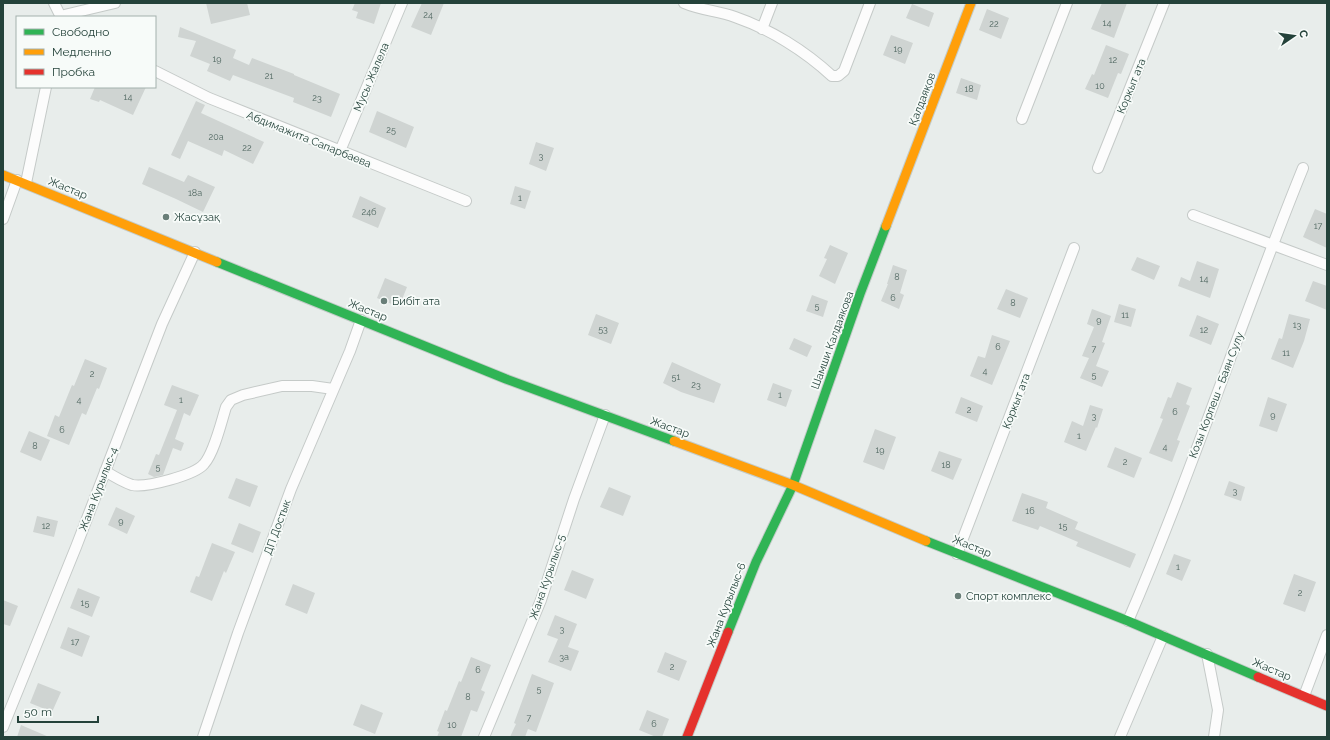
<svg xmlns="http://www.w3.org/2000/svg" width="1330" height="740" font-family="Raleway,sans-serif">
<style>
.building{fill:#cfd4d2}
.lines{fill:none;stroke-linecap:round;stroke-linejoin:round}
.street-casing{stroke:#c5cac8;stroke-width:12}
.fast-casing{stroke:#c3cbc8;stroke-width:11}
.slow-casing{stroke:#c3cbc8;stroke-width:11}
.jam-casing{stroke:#c3cbc8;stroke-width:11}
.street{stroke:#fcfcfc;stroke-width:10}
.fast{stroke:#30b455;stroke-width:9}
.slow{stroke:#ff9f0a;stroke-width:9}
.jam{stroke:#e5322d;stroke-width:9}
.poi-dot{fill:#697e78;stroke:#f7fbf9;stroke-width:1.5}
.labels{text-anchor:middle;stroke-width:3.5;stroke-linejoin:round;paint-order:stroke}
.number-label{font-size:9px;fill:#506761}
.street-label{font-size:11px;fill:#24423a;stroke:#f7fbf9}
.poi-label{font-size:11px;fill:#24423a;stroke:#f7fbf9;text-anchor:start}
</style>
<rect width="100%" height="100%" fill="#e8edeb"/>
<!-- building -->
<path class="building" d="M206 3H247L250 15 211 24Z
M355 3H381L374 24 356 18 358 12 352 10Z
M422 3H444L431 35 411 27Z
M1102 3H1127L1114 38 1091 29Z
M912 4 934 13 929 27 906 18Z
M987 9 1009 18 1001 39 979 30Z
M180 27 236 50 233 58 249 65 252 58 294 74V75L340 94 331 117 293 102 294 98 233 75 230 81 207 71 210 64 190 56 196 41 178 37Z
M891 35 913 43 905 64 883 55Z
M1106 45 1129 54 1121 74 1118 73 1108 98 1085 89 1092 74 1094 75Z
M961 78 981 85 977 100 956 93Z
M95 87H146L133 115 100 100 99 102 90 99Z
M196 101 205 105 201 113 264 142 253 164 224 150 222 156 188 141 180 159 171 155Z
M377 111 414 127 406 148 369 132Z
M536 142 554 148 546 171 529 164Z
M149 167 184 182 188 175 215 187 203 212 176 199 142 184Z
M515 186 531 191 525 209 510 204Z
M360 196 386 208 378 228 352 217Z
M1315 209 1327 214V248L1303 237Z
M830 245 848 253 835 284 819 276 827 259 824 258Z
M1137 257 1160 266 1154 280 1131 270Z
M1197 261 1219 269 1210 298 1178 286 1181 277 1190 281Z
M893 265 907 270 900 293 904 295 899 309 881 301 888 284H887Z
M385 278 407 287 399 307 377 298Z
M1313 281 1327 286V310L1305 301Z
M1006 289 1028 298 1020 318 997 309Z
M812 295 828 301 823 317 806 311Z
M1119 304 1136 309 1131 327 1114 322Z
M1092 309 1111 316 1102 342 1105 343 1096 366 1109 371 1102 387 1080 378 1089 358 1082 356 1094 327 1087 324Z
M596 314 619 323 611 344 588 335Z
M1289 314 1310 319 1304 341 1293 368 1271 359 1279 338 1282 339Z
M1197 315 1219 324 1211 345 1189 336Z
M992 335 1010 341 992 385 970 376 978 356 985 358Z
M794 338 812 346 807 357 789 349Z
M85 359 107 368 99 389 97 388 86 415 82 413 69 445 47 436 55 415 59 417 72 385 74 386Z
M672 362 721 384 714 403 681 392 663 383Z
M1177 382 1192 388 1186 404 1190 406 1177 440 1180 441 1172 462 1149 453 1163 419 1160 418 1168 397 1171 398Z
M773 383 792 390 786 407 767 400Z
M172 385 199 395 190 416 184 413 175 439 184 443 181 451 173 448 163 475 154 477 148 474 156 454 159 455 177 410 164 405Z
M961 397 983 406 977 422 955 413Z
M1268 397 1287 404 1277 432 1259 426Z
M1090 405 1103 409 1097 428 1096 427 1086 451 1064 442 1072 421 1083 426Z
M875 429 896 437 884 470 863 462Z
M29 431 50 440 41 461 20 452Z
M1115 447 1142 458 1134 478 1107 467Z
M939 451 962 459 953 480 931 471Z
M236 478 258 486 250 507 228 498Z
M1229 481 1245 487 1241 501 1224 495Z
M609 487 631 496 623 516 600 507Z
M1022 493 1048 502 1046 508 1078 522 1075 529 1136 554 1130 568 1076 546 1078 542 1040 526 1038 530 1012 521Z
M116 507 135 516 127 534 108 525Z
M37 516 58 521 54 537 33 532Z
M239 523 261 532 253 553 231 544Z
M212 543 235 552 226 573 224 571 212 601 190 592 196 576 199 577Z
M1174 554 1191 560 1182 581 1166 574Z
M572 570 594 579 586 599 564 590Z
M1294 574 1316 582 1305 612 1283 604Z
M293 584 315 593 307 614 285 605Z
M78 588 100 597 92 617 70 608Z
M3 600 18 606 10 626 3 624Z
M555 615 577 624 568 647 579 651 571 671 548 662 558 639 547 635Z
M68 627 90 636 82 657 60 648Z
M665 652 687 661 679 681 657 672Z
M471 657 491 665 481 690 485 692 477 712 471 710 461 737H437L439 732 437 731 445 710 447 711 459 681 461 682Z
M532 674 554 683 536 732 528 729 525 737H510L516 724 514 723Z
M38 683 61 692 52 712 30 703Z
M361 704 383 713 375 734 353 725Z
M647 710 669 719 662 737H656L639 730Z
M21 725 49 737H17Z"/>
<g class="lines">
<defs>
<path id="street" d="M54 3 61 17
M684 3C700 10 718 11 735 17 770 29 805 51 832 76H838L844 71 870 3
M60 16 115 3
M762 29 772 3
M155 71 209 98 466 201
M1022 119 1067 3
M340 151 402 3
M1098 168 1164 3
M26 183 46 87
M1193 215 1327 265
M3 219 17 180
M105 471C113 476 123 482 132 485 146 488 195 475 204 464 214 453 221 423 226 407L231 400 243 395 282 386H312L333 389
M957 554 1074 248
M1128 621C1192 473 1242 318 1303 168
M1207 654 1218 710 1214 737
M1304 696 1327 635
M3 727 76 547 162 324 195 252
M203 737 238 633 291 489 350 351 361 320
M484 737 541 600 574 499 605 415
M1120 737 1163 636"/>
<path id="fast" d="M217 262 506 379 674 441
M926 541 1128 621 1258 677
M728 632 756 562 793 485 860 294 886 226"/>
<path id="slow" d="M3 175 217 262
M886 226 971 3
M674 441 793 485 926 541"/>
<path id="jam" d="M1258 677 1327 706
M687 737 728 632"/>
</defs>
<!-- street casing -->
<use href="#street" class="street-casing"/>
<!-- fast casing -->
<use href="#fast" class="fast-casing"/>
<!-- slow casing -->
<use href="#slow" class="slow-casing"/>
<!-- jam casing -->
<use href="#jam" class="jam-casing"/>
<!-- street -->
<use href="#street" class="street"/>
<!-- fast -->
<use href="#fast" class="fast"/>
<!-- slow -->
<use href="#slow" class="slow"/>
<!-- jam -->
<use href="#jam" class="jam"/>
</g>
<!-- markers -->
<g class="poi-dot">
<circle cx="166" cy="217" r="4"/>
<circle cx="384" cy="301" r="4"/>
<circle cx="958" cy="596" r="4"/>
</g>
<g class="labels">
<!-- number labels -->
<g class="number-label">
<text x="428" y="18">24</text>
<text x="1107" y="26">14</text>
<text x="994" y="27">22</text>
<text x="898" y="52">19</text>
<text x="217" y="62">19</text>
<text x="1113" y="63">12</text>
<text x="269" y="79">21</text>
<text x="1100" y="89">10</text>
<text x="969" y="92">18</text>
<text x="128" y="100">14</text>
<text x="317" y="101">23</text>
<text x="391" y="133">25</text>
<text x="216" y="140">20а</text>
<text x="247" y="151">22</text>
<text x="541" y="159">3</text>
<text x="195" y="196">18а</text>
<text x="520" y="201">1</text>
<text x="369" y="215">24б</text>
<text x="1318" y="229">17</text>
<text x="897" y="280">8</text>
<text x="1204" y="282">14</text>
<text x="893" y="301">6</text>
<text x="1013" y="306">8</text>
<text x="817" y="309">5</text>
<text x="1125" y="318">11</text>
<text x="1099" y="323">9</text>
<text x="1297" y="328">13</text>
<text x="603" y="332">53</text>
<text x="1204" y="333">12</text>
<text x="998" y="350">6</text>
<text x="1094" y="352">7</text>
<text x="1286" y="356">11</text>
<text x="985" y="374">4</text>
<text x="92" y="377">2</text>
<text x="1094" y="378">5</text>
<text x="676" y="380">51</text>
<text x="696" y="388">23</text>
<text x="780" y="398">1</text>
<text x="79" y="403">4</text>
<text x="181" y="403">1</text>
<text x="969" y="413">2</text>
<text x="1175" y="415">6</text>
<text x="1273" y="418">9</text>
<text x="1094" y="419">3</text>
<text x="62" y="433">6</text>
<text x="1079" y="439">1</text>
<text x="35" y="449">8</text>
<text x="1165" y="450">4</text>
<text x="880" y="453">19</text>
<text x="1125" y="465">2</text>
<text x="946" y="468">18</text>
<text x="158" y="470">5</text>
<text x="1235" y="494">3</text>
<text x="1030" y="514">16</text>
<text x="121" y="524">9</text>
<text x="46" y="529">12</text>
<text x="1063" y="529">15</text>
<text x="1178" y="570">1</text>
<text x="1300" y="596">2</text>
<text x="85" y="606">15</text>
<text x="562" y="632">3</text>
<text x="75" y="645">17</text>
<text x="564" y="660">3а</text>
<text x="672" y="670">2</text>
<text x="478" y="673">6</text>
<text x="539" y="692">5</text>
<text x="468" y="700">8</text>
<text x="529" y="721">7</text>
<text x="654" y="727">6</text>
<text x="452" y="728">10</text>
</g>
<!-- street labels -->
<g class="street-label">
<text transform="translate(371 77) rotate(-67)" y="4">Мусы Жалела</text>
<text transform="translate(1131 86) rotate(-68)" y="4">Коркыт ата</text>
<text transform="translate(922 99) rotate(-69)" y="4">Қалдаяқов</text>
<text transform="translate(309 139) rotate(22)" y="4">Абдимажита Сапарбаева</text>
<text transform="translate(68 188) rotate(22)" y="4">Жастар</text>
<text transform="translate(368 310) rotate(22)" y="4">Жастар</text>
<text transform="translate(832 340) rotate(-70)" y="4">Шамши Калдаякова</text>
<text transform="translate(1216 395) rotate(-69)" y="4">Козы Корпеш - Баян Сулу</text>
<text transform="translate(1016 401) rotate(-69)" y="4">Коркыт ата</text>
<text transform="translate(670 427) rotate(20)" y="4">Жастар</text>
<text transform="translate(98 489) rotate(-69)" y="4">Жана Курылыс-4</text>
<text transform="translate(277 527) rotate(-70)" y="4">ДП Достык</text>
<text transform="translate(972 546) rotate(22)" y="4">Жастар</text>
<text transform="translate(547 577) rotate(-71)" y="4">Жана Курылыс-5</text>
<text transform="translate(726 605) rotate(-69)" y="4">Жана Курылыс-6</text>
<text transform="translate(1272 669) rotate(23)" y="4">Жастар</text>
</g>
<!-- poi labels -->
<g class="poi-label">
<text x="174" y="221">Жасұзақ</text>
<text x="392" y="305">Бибіт ата</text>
<text x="966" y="600">Спорт комплекс</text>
</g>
</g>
<!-- border -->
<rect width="1330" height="740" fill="none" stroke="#24423a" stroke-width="8"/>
<!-- legend -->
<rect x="16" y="16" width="140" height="72" fill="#f7fbf9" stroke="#a3b1ad"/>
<rect x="24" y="29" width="20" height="6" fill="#30b455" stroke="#a3b1ad"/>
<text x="52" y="36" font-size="12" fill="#24423a">Свободно</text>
<rect x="24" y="49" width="20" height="6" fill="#ff9f0a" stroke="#a3b1ad"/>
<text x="52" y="56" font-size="12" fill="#24423a">Медленно</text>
<rect x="24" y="69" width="20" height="6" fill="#e5322d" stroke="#a3b1ad"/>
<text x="52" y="76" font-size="12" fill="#24423a">Пробка</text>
<!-- north arrow -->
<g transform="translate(1294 36) rotate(77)" stroke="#f7fbf9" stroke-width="3" paint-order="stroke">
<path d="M0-3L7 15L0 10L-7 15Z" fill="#24423a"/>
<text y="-6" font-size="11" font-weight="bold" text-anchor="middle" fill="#24423a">С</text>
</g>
<!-- scale -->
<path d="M18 716v6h80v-6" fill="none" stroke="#24423a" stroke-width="2"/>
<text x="24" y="716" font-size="12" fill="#24423a" stroke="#f7fbf9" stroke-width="3" paint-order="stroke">50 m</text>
</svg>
